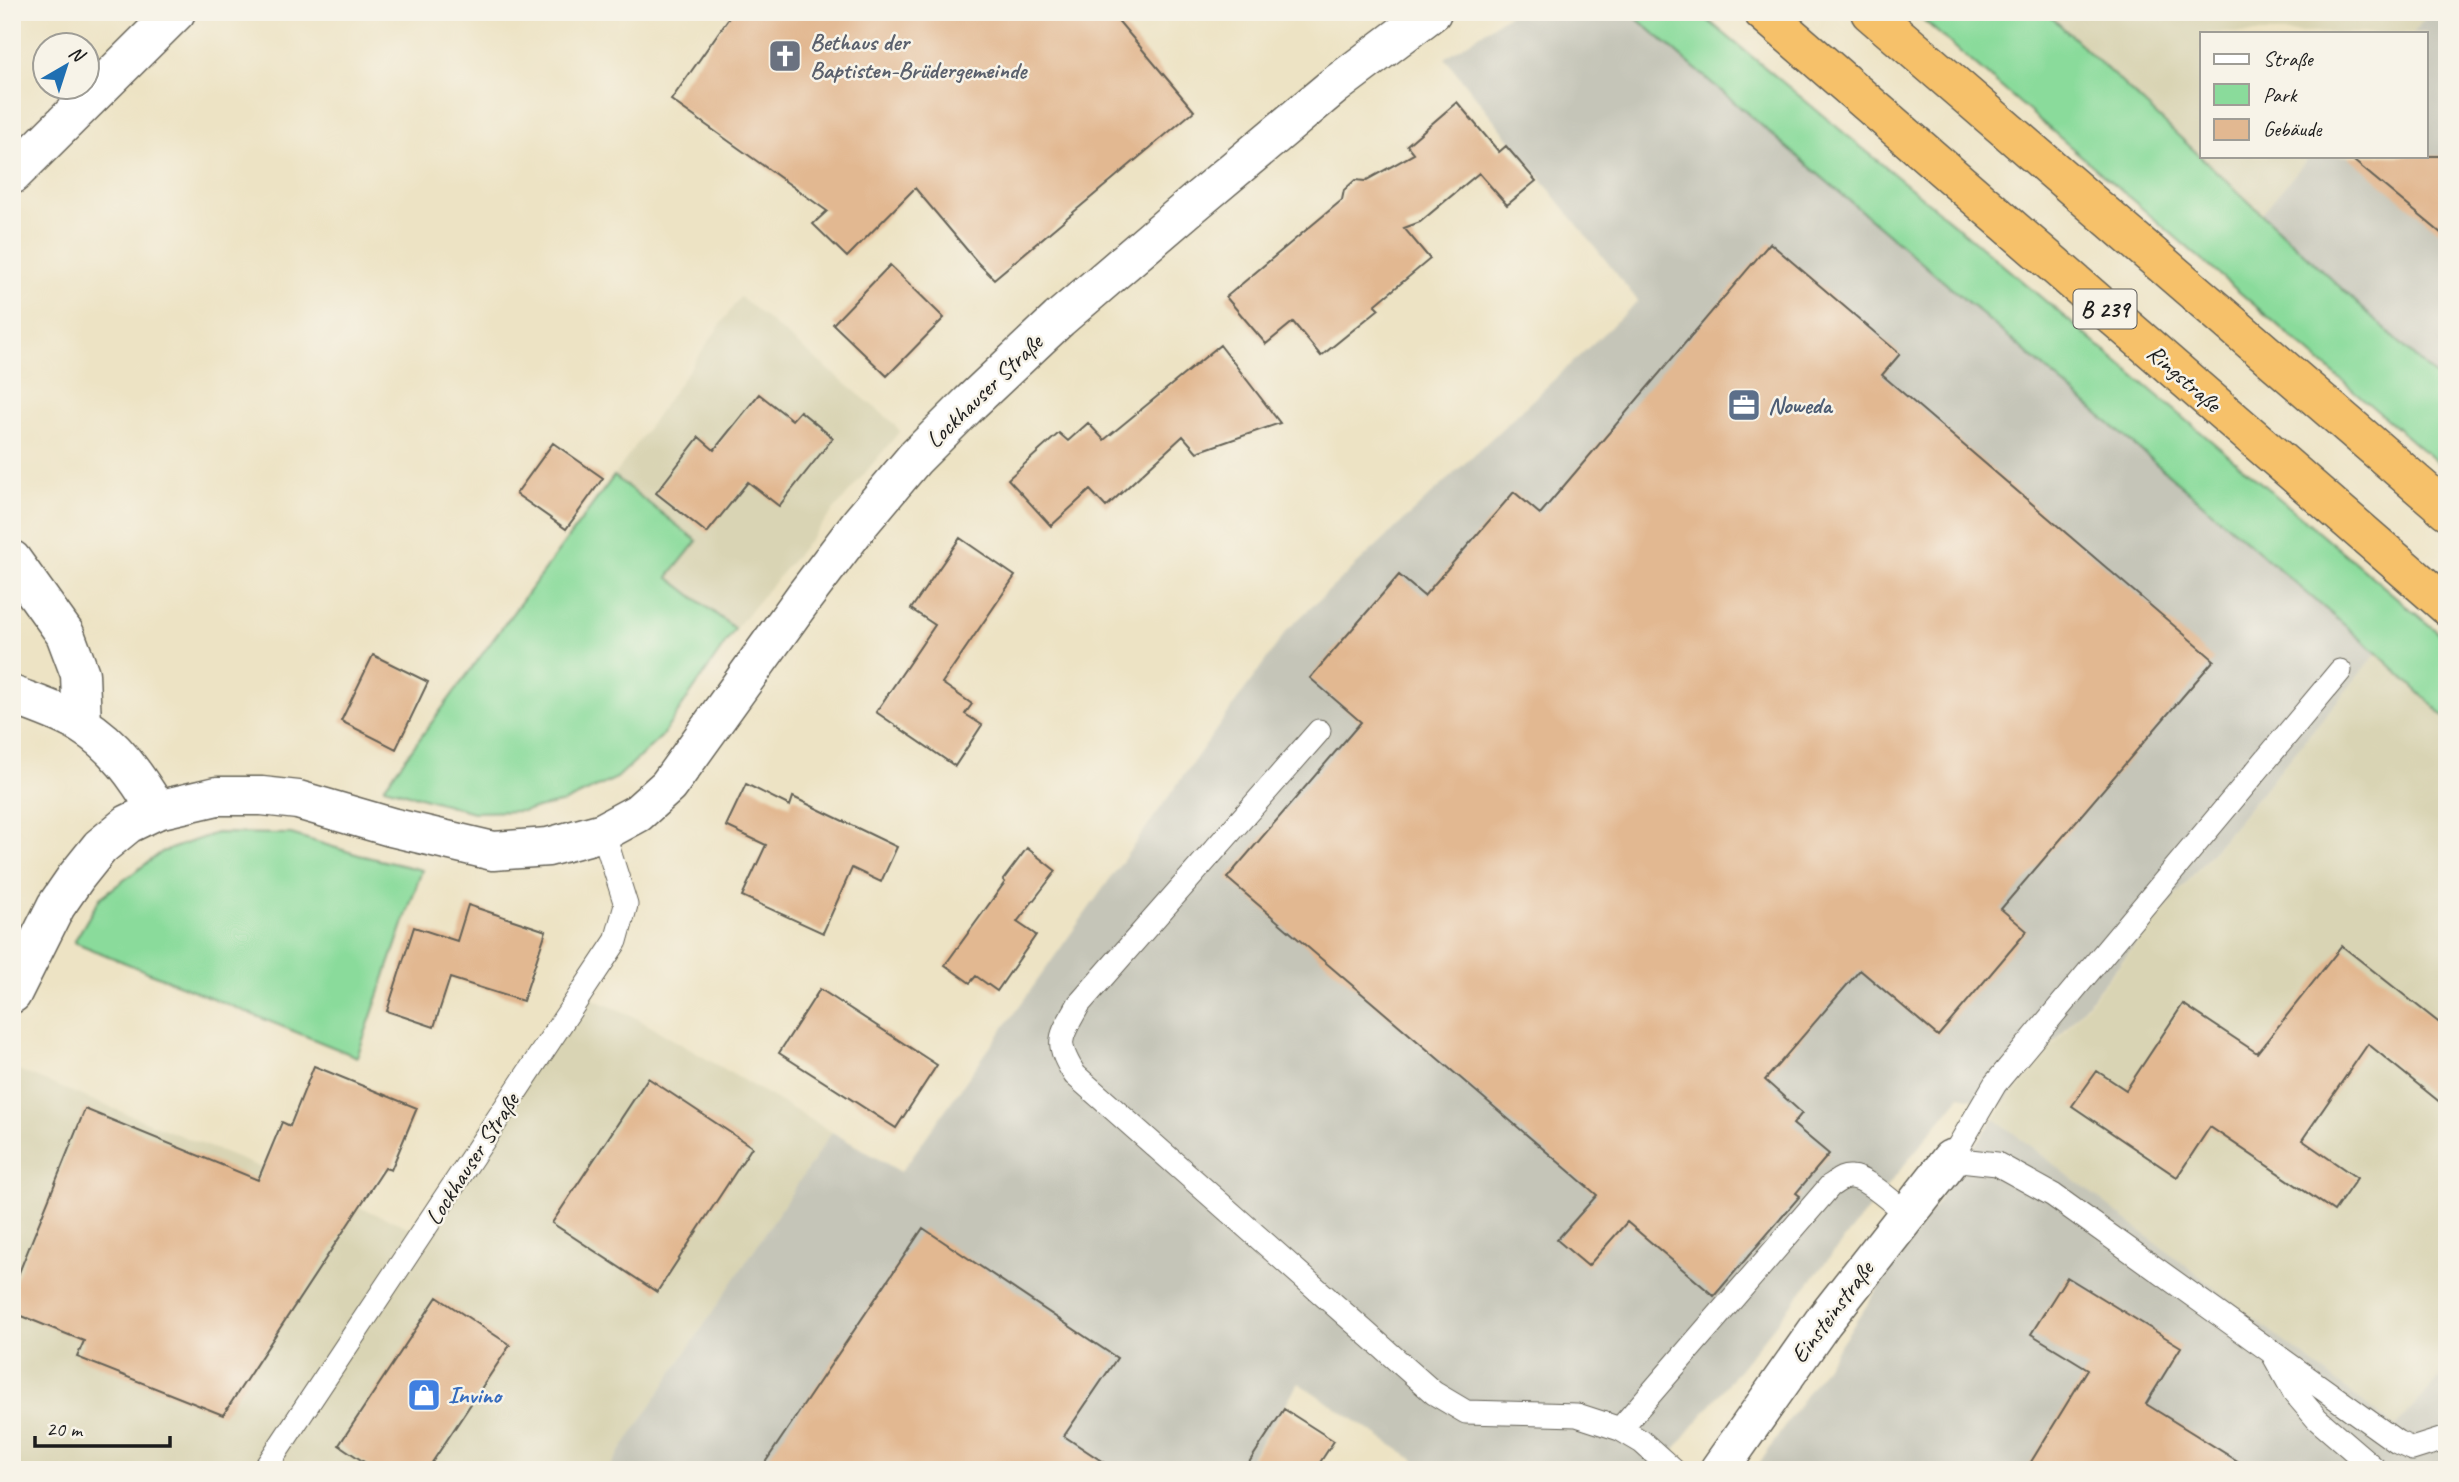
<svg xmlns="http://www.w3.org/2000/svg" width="2459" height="1482" font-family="Caveat,sans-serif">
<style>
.built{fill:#d9d4b4}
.industrial{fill:#c5c5b8}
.green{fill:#8adb9b;stroke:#537c5c;stroke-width:2}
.building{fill:#e2b891}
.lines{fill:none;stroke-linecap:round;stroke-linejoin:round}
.service-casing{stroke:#656257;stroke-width:25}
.minor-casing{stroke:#656257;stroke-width:41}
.tertiary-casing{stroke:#656257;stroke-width:41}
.trunk-casing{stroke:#656257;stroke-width:41}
.service{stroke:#fff;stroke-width:23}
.minor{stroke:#fff;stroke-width:38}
.tertiary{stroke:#fff;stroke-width:38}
.trunk{stroke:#f6c16b;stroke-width:38}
.labels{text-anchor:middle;stroke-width:5;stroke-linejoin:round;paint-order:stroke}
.shield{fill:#f7f3e8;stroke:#5e5c59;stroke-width:2}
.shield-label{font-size:23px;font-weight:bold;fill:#1c1c1c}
.worship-label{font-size:24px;font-weight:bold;fill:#5b616d;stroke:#f7f3e8;text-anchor:start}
.street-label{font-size:24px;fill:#1c1c1c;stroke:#f7f3e8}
.service-label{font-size:24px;font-weight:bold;fill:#4e5e75;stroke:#f7f3e8;text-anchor:start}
.shop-label{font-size:24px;font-weight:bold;fill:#366cbe;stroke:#f7f3e8;text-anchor:start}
</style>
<rect width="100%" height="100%" fill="#f7f3e8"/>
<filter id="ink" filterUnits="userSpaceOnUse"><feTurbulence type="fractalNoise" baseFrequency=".0143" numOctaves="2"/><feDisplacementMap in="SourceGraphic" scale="14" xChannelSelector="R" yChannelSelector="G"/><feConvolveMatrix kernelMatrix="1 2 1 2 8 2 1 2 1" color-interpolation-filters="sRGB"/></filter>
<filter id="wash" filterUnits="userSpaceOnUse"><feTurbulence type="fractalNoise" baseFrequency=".00686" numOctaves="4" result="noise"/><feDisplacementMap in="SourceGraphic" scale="28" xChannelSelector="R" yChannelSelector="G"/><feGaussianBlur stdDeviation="1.57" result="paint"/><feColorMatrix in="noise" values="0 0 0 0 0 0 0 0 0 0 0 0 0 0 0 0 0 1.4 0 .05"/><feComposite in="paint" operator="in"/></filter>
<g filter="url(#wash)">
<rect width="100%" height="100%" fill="#ede3c4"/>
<!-- built -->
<path class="built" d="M2046 12H2430L2413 33H2202V156H2310L2262 213Z
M740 297 890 420 900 431 735 629 668 577 697 540 614 476Z
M2377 653 2447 719V1370L2395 1427 1994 1118Z
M574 991 631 1015 832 1132 608 1470H12V1074L15 1069 411 1228Z"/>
<!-- industrial -->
<path class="industrial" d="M1513 12H1629L2377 653 2003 1105 1960 1096 1682 1440 1661 1470H1429L1299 1383 1243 1470H608L832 1132 901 1172 1288 629 1638 301 1445 58Z
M2430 12H2447V387L2262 213 2310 156H2426V33H2413Z
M1994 1118 2395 1427 2447 1370V1470H1755Z"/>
<!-- green -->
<path class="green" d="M1629 12H1698L1959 228 2447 640V719L2377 653Z
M1914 12H2046L2447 387V471Z
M614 476 697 541 668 577 735 629 661 737 617 778 565 802 523 811 473 812 384 787Z
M216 833 291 834 359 855 422 870 357 1057 74 942 100 898 162 852Z"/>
<g id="blocks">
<!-- building -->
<path class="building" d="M733 12H1111L1194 111 994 279 978 263 915 188 847 257 813 224 827 211 671 100Z
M1457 102 1499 152 1506 146 1536 181 1507 205 1479 173 1420 222 1404 228 1430 259 1375 305 1379 309 1321 356 1293 322 1266 344 1226 297 1342 200 1344 190 1355 180 1365 181 1414 154 1407 145Z
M2348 156H2447V238Z
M1770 243 1900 354 1882 375 2214 660 2001 909 2027 931 1938 1036 1860 970 1765 1080 1802 1113 1793 1124 1829 1154 1796 1193 1800 1196 1714 1296 1627 1222 1588 1266 1557 1240 1597 1195 1227 878 1361 722 1310 678 1399 575 1424 596 1514 492 1540 514Z
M890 265 944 318 887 376 833 324Z
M1220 345 1280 423 1197 452 1183 436 1106 507 1090 490 1051 526 1008 479 1059 433 1068 441 1088 423 1104 440Z
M759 394 792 420 800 411 833 438 779 506 748 482 707 533 656 493 699 437 714 450Z
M553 443 603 478 566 529 516 494Z
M960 538 1015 576 942 683 972 704 965 714 982 725 955 766 876 712 935 625 911 609Z
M373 655 428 682 396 749 341 721Z
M746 784 790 806 793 797 897 847 881 882 852 868 823 933 742 896 766 845 726 826Z
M1027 848 1056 871 1017 922 1036 935 997 991 976 976 970 983 945 965 1005 882 1003 880Z
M468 905 546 931 523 1001 450 978 434 1027 387 1011 414 927 457 941Z
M2342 946 2447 1029V1108L2368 1044 2302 1140 2357 1178 2334 1211 2210 1127 2177 1177 2072 1106 2097 1071 2126 1090 2183 1004 2257 1053Z
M820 989 937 1065 896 1128 779 1053Z
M314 1066 417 1108 391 1170 385 1168 223 1415 77 1357 84 1341 12 1312V1290L85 1109 258 1180 282 1122 290 1126Z
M648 1078 752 1147 657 1292 552 1223Z
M923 1228 1117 1358 1064 1436 1115 1470H760Z
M2067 1277 2181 1347 2146 1404 2252 1470H2026L2088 1369 2031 1334Z
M437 1297 510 1345 427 1470H376L339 1445Z
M1284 1409 1334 1441 1315 1470H1244Z"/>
</g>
</g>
<g filter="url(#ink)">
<use href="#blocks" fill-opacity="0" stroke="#656257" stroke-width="2"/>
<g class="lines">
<defs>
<path id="service" d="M2340 671 1995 1084 1951 1159 1997 1164 2053 1195 2397 1442 2412 1449 2447 1438
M1319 731 1079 1004C1061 1037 1053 1040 1075 1075L1434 1393 1466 1412 1577 1415 1620 1429 1642 1442 1673 1470
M2274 1356 2294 1392 2317 1419 2376 1470
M1620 1429 1830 1186C1837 1182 1842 1176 1851 1177 1866 1177 1894 1204 1907 1214
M264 1470 616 941 626 905 603 832"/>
<path id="minor" d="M12 175 176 12
M12 560 65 634 80 674 82 725
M12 695C35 704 61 712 82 725 116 746 137 777 157 810
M1719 1470 1823 1322 1951 1159"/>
<path id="tertiary" d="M12 994 56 906 76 877 100 847 128 824 157 810 217 796H262L298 800 391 827 493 851 548 847 603 832 638 813 668 786 804 597 861 522 914 459 970 403 1059 319 1192 205 1334 86 1432 12"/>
<path id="trunk" d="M1763 12 2447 606
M1870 12 2447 510"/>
</defs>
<!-- service casing -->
<use href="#service" class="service-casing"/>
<!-- minor casing -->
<use href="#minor" class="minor-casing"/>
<!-- tertiary casing -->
<use href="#tertiary" class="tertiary-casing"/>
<!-- trunk casing -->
<use href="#trunk" class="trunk-casing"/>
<!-- service -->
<use href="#service" class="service"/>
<!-- minor -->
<use href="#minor" class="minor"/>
<!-- tertiary -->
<use href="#tertiary" class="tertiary"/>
<!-- trunk -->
<use href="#trunk" class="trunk"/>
</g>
</g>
<!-- icons -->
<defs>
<symbol id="church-square" viewBox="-11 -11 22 22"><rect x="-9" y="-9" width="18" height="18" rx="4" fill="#6b7280" stroke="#f7f3e8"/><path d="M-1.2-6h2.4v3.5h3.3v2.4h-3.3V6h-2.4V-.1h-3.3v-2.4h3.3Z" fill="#fff"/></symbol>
<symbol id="office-square" viewBox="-11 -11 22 22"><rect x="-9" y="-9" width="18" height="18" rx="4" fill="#5c6f8a" stroke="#f7f3e8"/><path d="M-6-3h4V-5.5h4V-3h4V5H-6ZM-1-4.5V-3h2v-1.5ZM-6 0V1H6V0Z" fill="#fff"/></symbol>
<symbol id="shop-square" viewBox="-11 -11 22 22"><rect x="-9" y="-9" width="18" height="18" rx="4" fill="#3f7fe0" stroke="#f7f3e8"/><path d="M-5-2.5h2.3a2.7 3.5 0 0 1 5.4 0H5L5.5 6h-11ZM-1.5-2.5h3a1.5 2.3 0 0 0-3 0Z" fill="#fff"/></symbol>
</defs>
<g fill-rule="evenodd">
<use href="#church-square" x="766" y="37" width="38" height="38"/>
<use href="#office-square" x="1725" y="386" width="38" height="38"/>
<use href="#shop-square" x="405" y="1376" width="38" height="38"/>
</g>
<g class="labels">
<!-- shield labels -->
<rect class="shield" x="2073.5" y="289.5" width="63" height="39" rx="5"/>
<g class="shield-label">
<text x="2105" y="317">B 239</text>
</g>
<!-- worship labels -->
<g class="worship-label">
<text x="810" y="50">Bethaus der<tspan x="810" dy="28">Baptisten-Brüdergemeinde</tspan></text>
</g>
<!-- street labels -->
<g class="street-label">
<text transform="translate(2184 378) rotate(41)" y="8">Ringstraße</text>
<text transform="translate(984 391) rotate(-44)" y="8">Lockhauser Straße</text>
<text transform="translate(472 1159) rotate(-57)" y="8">Lockhauser Straße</text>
<text transform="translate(1832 1312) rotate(-53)" y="8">Einsteinstraße</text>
</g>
<!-- service labels -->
<g class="service-label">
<text x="1768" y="413">Noweda</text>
</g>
<!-- shop labels -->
<g class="shop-label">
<text x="448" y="1403">Invino</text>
</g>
</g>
<!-- margin -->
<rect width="2459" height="1482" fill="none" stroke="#f7f3e8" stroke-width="42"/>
<!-- legend -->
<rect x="2200" y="32" width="228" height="126" fill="#f7f3e8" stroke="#9f9d96" stroke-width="2"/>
<rect x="2214" y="54" width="35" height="10" fill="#ffffff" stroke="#9f9d96" stroke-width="2"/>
<text x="2263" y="66" font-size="21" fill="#1c1c1c">Straße</text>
<rect x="2214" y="84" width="35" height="21" fill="#8adb9b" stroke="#9f9d96" stroke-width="2"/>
<text x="2263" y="102" font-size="21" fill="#1c1c1c">Park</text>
<rect x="2214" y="119" width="35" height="21" fill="#e2b891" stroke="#9f9d96" stroke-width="2"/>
<text x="2263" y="136" font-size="21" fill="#1c1c1c">Gebäude</text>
<!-- north arrow -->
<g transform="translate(66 66) rotate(39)"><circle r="33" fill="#f7f3e8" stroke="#9f9d96" stroke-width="2"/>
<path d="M0-5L12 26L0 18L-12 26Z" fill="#1f6fb2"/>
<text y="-10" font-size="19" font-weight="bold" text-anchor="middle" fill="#1c1c1c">N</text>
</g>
<!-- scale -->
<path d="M35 1436v10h135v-10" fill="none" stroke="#1c1c1c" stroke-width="3.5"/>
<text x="46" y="1436" font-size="21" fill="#1c1c1c" stroke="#f7f3e8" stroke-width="5" paint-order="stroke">20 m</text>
</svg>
